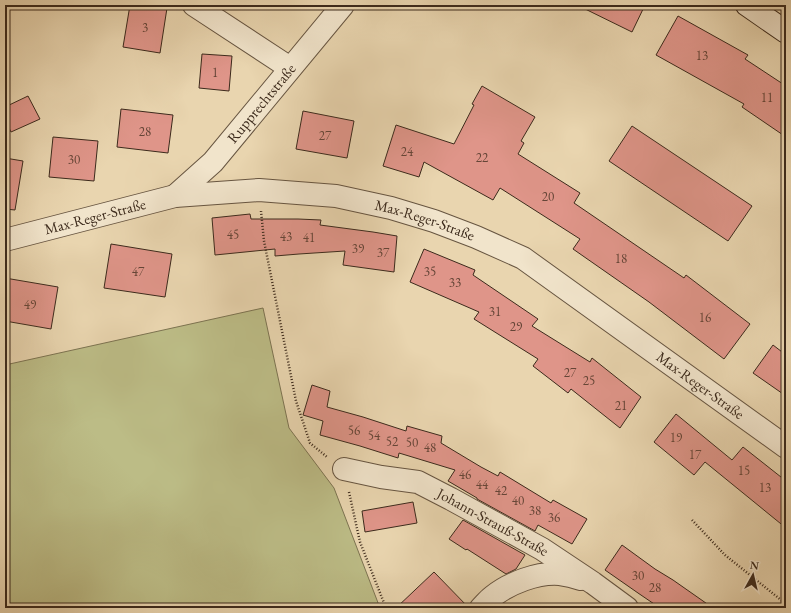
<svg xmlns="http://www.w3.org/2000/svg" width="791" height="613" font-family="'EB Garamond',serif">
<style>
.green{fill:#bcbc86;stroke:#7c7351}
.building{fill:#df9589;stroke:#3c2a1c}
.lines{fill:none;stroke-linecap:round;stroke-linejoin:round}
.minor-casing{stroke:#675541;stroke-width:24}
.secondary-casing{stroke:#3c2a1c;stroke-width:24}
.path{stroke:#3c2a1c;stroke-width:2.5;stroke-dasharray:1 2;stroke-linecap:butt}
.minor{stroke:#f1e4cb;stroke-width:22}
.secondary{stroke:#f1e4cb;stroke-width:22}
.labels{text-anchor:middle;stroke-width:3;stroke-linejoin:round;paint-order:stroke}
.number-label{font-size:13px;fill:#654537}
.street-label{font-size:15px;fill:#3c2a1c;stroke:#f1e4cb}
</style>
<rect width="100%" height="100%" fill="#e9d5af"/>
<filter id="stains"><feTurbulence type="fractalNoise" baseFrequency=".005" numOctaves="4"/><feColorMatrix values="0 0 0 0 .2 0 0 0 0 .09 0 0 0 0 .02 0 0 0 .5 -.17"/></filter>
<radialGradient id="worn" r=".72"><stop offset=".6" stop-color="#630" stop-opacity="0"/><stop offset="1" stop-color="#630" stop-opacity=".3"/></radialGradient>
<!-- green -->
<path class="green" d="M263 308 289 428 334 488 380 608H5V365Z"/>
<!-- building -->
<path class="building" d="M130 5H151L167 8 160 53 123 47Z
M577 5H645L632 32Z
M678 16 748 55 745 59 786 86V137L742 107 744 104 656 55Z
M202 54 232 56 229 91 199 88Z
M482 86 535 117 521 141 524 143 518 154 580 193 574 203 684 278 686 275 750 324 724 359 649 302 573 249 580 239 500 188 493 200 424 162 419 177 383 166 396 125 454 144 474 105 472 104Z
M28 96 40 119 11 132 5 120V107Z
M121 109 173 115 168 153 117 147Z
M303 111 354 121 347 158 296 149Z
M632 126 752 206 728 241 609 161Z
M53 137 98 141 94 181 49 177Z
M5 158 23 161 15 210 5 209Z
M250 214 251 219H298L321 220 320 225 373 232 397 236 394 272 343 265 345 251 299 254 275 256V249L215 255 212 218Z
M111 244 172 254 165 297 104 288Z
M424 249 475 270 473 275 538 319 532 326 590 362 592 358 641 397 620 428 571 389 568 393 533 366 538 359 474 319 479 312 410 282Z
M5 278 58 287 51 329 5 321Z
M773 345 786 355V396L753 373Z
M312 385 330 391 327 407 363 417 406 431 407 426 442 436 441 443 481 467 498 476 500 472 551 503 553 500 587 519 572 544 538 525 535 531 477 499V498L448 481 455 470 399 453 398 458 360 446 320 435 323 421 303 415Z
M676 414 732 460 743 447 786 481V528L705 462 694 475 654 442Z
M413 502 417 523 365 532 362 511Z
M463 520 525 555 516 569 506 574 467 549 466 550 449 539Z
M622 545 655 569 673 580 713 608H660L638 593 605 570Z
M434 572 469 608H396Z"/>
<g class="lines">
<defs>
<g id="minor">
<path d="M194 5 290 68"/>
<path id="s1" d="M175 196 213 162 343 5"/>
<path id="s2" d="M5 240 175 196 259 190 336 196 391 208 434 221 476 237 523 258 786 447"/>
<path id="s3" d="M344 469 381 477 418 482 451 499 542 549 593 583 627 608"/>
<path d="M481 608C485 604 488 600 492 597 509 583 538 572 560 574 567 575 575 577 581 579"/>
</g>
<path id="secondary" d="M747 5 786 32"/>
</defs>
<!-- minor casing -->
<use href="#minor" class="minor-casing"/>
<!-- secondary casing -->
<use href="#secondary" class="secondary-casing"/>
<!-- path -->
<path class="path" d="M261 211 264 241 296 401 310 443 327 457
M349 492 360 542 386 608
M692 520 725 555 786 604"/>
<!-- minor -->
<use href="#minor" class="minor"/>
<!-- secondary -->
<use href="#secondary" class="secondary"/>
</g>
<g class="labels">
<!-- number labels -->
<g class="number-label">
<text x="145" y="32">3</text>
<text x="702" y="60">13</text>
<text x="215" y="77">1</text>
<text x="767" y="102">11</text>
<text x="145" y="136">28</text>
<text x="325" y="140">27</text>
<text x="407" y="156">24</text>
<text x="482" y="162">22</text>
<text x="74" y="164">30</text>
<text x="548" y="201">20</text>
<text x="233" y="239">45</text>
<text x="286" y="241">43</text>
<text x="309" y="242">41</text>
<text x="358" y="253">39</text>
<text x="383" y="257">37</text>
<text x="621" y="263">18</text>
<text x="138" y="276">47</text>
<text x="430" y="276">35</text>
<text x="455" y="287">33</text>
<text x="30" y="309">49</text>
<text x="495" y="316">31</text>
<text x="705" y="322">16</text>
<text x="516" y="331">29</text>
<text x="570" y="377">27</text>
<text x="589" y="385">25</text>
<text x="621" y="410">21</text>
<text x="354" y="435">56</text>
<text x="374" y="440">54</text>
<text x="676" y="442">19</text>
<text x="392" y="446">52</text>
<text x="412" y="447">50</text>
<text x="430" y="452">48</text>
<text x="695" y="459">17</text>
<text x="744" y="475">15</text>
<text x="465" y="479">46</text>
<text x="482" y="489">44</text>
<text x="765" y="492">13</text>
<text x="501" y="495">42</text>
<text x="518" y="505">40</text>
<text x="535" y="515">38</text>
<text x="554" y="522">36</text>
<text x="638" y="580">30</text>
<text x="655" y="592">28</text>
</g>
<!-- street labels -->
<g class="street-label">
<text dy="5" stroke="none"><textPath href="#s1" startOffset="127">Rupprechtstraße</textPath></text>
<text dy="5" stroke="none"><textPath href="#s2" startOffset="93">Max-Reger-Straße</textPath></text>
<text dy="5" stroke="none"><textPath href="#s2" startOffset="429">Max-Reger-Straße</textPath></text>
<text dy="5" stroke="none"><textPath href="#s2" startOffset="753">Max-Reger-Straße</textPath></text>
<text dy="5" stroke="none"><textPath href="#s3" startOffset="160">Johann-Strauß-Straße</textPath></text>
</g>
</g>
<!-- margin -->
<rect width="791" height="613" fill="none" stroke="#e9d5af" stroke-width="20"/>
<rect x="6" y="6" width="779" height="601" fill="none" stroke="#3c2a1c" stroke-width="2"/>
<rect x="10" y="10" width="771" height="593" fill="none" stroke="#3c2a1c"/>
<!-- north arrow -->
<g transform="translate(753 575) rotate(8)" stroke="#f1e4cb" stroke-width="3" paint-order="stroke">
<path d="M0-3L7 15L0 10L-7 15Z" fill="#3c2a1c"/>
<text y="-6" font-size="11" font-weight="bold" text-anchor="middle" fill="#3c2a1c">N</text>
</g>
<rect width="100%" height="100%" filter="url(#stains)"/>
<rect width="100%" height="100%" fill="url(#worn)"/>
</svg>
